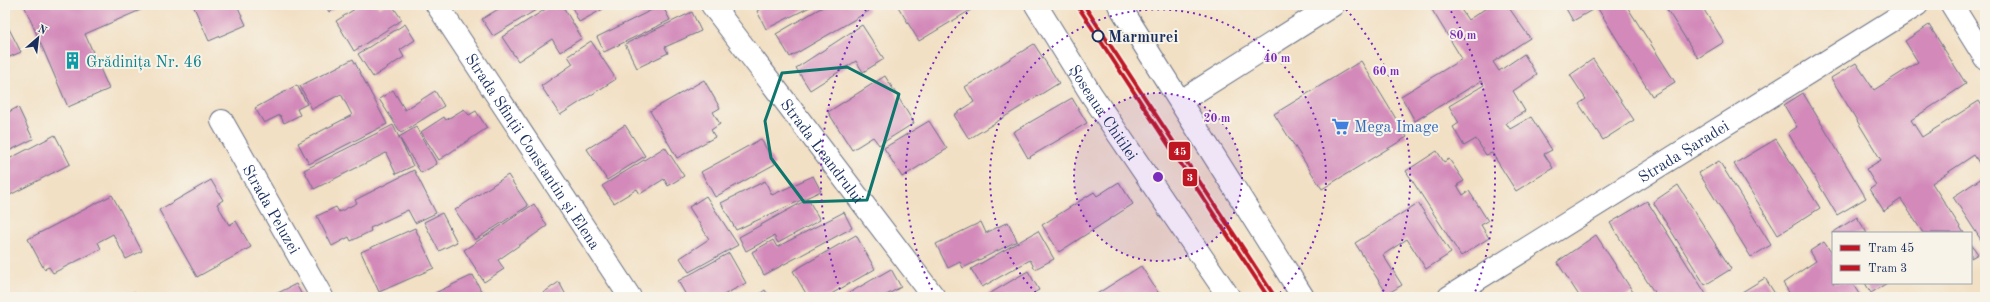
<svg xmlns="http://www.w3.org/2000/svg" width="1990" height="302" font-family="'Old Standard TT',serif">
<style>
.building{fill:#d389ba}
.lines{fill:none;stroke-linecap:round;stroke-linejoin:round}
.street-casing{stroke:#666d82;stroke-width:24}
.secondary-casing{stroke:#666d82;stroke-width:24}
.primary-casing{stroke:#666d82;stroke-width:24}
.street{stroke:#fff;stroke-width:22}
.secondary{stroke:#fff;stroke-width:22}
.primary{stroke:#fff;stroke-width:22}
.tram-1-casing{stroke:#f7f3e8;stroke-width:7}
.tram-2-casing{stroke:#f7f3e8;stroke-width:7}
.tram-1{stroke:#be1622;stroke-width:4}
.tram-2{stroke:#be1622;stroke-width:4}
.marked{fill:none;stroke:#0f766e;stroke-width:3;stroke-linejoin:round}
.ring{fill:none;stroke:#7b2cbf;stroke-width:2;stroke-dasharray:2 4}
.stop-dot{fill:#f7f3e8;stroke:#1b2f5e;stroke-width:2}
.labels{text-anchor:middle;stroke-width:4;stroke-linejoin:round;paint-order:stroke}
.stop-label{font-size:16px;font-weight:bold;fill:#1b2f5e;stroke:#f7f3e8;text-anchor:start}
.culture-label{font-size:16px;fill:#0d838f;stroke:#f7f3e8;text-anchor:start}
.street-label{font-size:16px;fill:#1b2f5e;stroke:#f7f3e8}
.shop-label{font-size:16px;fill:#366cbe;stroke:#f7f3e8;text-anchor:start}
.centre{fill:#7b2cbf;stroke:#f7f3e8;stroke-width:2}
.ring-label{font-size:12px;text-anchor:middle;font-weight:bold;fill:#7b2cbf;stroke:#f7f3e8;stroke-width:4;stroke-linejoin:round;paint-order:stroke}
.line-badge{stroke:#f7f3e8;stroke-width:1.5}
.badge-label{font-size:11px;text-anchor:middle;font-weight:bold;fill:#fff}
</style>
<rect width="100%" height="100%" fill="#f7f3e8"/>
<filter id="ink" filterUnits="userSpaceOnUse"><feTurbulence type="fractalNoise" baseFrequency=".025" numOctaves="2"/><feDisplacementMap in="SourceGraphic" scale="8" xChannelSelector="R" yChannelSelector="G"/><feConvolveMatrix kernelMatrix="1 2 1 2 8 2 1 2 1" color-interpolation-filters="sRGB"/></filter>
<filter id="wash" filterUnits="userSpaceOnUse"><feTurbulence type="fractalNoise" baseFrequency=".012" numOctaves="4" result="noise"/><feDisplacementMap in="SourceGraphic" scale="16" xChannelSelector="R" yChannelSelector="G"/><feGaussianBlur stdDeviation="0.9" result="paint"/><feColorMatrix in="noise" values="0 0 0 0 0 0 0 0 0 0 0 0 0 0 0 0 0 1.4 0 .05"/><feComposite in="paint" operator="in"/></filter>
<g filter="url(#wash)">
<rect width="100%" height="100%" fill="#f2e0c4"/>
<g id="blocks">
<!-- building -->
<path class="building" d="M24 5H152L85 34 109 89 68 107Z
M193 5H237L246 25 209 41Z
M325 5H340L329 12Z
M361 5H377L379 8 384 5H392L402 20 354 51 336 21Z
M505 5H544L493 36 482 19Z
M552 5H562L582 38 560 52 552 39 518 61 502 37Z
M571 5H600L603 9 579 22Z
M662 5 670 20 604 52 597 37Z
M766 5H814L766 29 757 11Z
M826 5H866L869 11 790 57 776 34Z
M897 5H979L919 41Z
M1429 5H1458L1468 20 1491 5H1507L1530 38 1493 62 1499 71 1524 54 1537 75 1513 91 1525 111 1506 123 1510 129 1531 117 1552 150 1544 154 1553 168 1516 191 1492 153 1486 155 1476 139 1464 146 1453 127 1459 123 1449 106 1484 85 1481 81 1415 121 1401 96 1462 59Z
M1564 5H1626L1675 82 1652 96 1597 7 1573 21Z
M1664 5H1701L1724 42 1698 58Z
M692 12 701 31 665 47 668 53 637 68 625 44Z
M5 21 21 52 5 59Z
M405 24 415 40 400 50 404 57 373 77 358 54Z
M862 25 884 59 863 72 856 61 810 90 796 68Z
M1929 25 1966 84 1911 120 1922 137 1979 101 1985 111V172L1974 155 1932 183 1964 233H1923L1901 199 1884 211 1870 189 1876 185 1866 169 1881 160 1831 78 1856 63 1874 90 1918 62 1905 41Z
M591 41 616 79 560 115 541 86 573 64 568 56Z
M1034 44 1059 83 969 139 954 115 974 102 965 87Z
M353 59 387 124 309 164 298 143 352 115 341 94 312 109 300 86Z
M1593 59 1634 120 1603 140 1579 104 1586 99 1570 75Z
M1361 61 1407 137 1322 189 1274 114Z
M885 76 914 123 879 145 873 137 852 150 828 112Z
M704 80 720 108 713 112 720 124 711 130 715 137 677 158 650 111Z
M297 85 307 104 297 109 300 115 284 123 280 115 264 123 255 108Z
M393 90 405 110 435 91 444 106 401 133 379 99Z
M1803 93 1866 198 1837 215 1788 133 1797 127 1784 105Z
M1072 98 1087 123 1028 158 1013 132Z
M18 107 33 139 5 153V114Z
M464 109 469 115 476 111 487 128 439 160 421 132 444 117 446 120Z
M929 121 947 149 902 177 884 148Z
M393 125 413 166 396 174 386 153 314 189 304 170Z
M625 125 645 156 607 180 587 149Z
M416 127 437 164 421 173 399 137Z
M55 135 70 164 8 196 5 191V161Z
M761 139 775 164 715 197 701 172Z
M1776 139 1820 208 1778 235 1734 164Z
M665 147 684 176 668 186 664 179 640 194 637 189 614 203 602 186Z
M1437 151 1444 162 1449 159 1464 181 1457 185 1463 195 1469 191 1488 221 1481 225 1489 238 1461 256 1406 171Z
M1719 161 1771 245 1751 257 1699 173Z
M414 170 436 213 415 223 408 210 370 228 371 231 351 241 349 237 332 246 317 216 336 207 339 212 357 203 355 200Z
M508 175 528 206 475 240 455 210Z
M813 176 821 191 736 230 721 203 765 181 772 195Z
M1985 176V246L1953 197Z
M211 180 223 200 217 204 229 225 236 221 251 247 197 277 159 210Z
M1119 182 1133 204 1059 252 1042 225 1094 192 1097 196Z
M1678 185 1731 269 1705 285 1653 202Z
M112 195 142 251 126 259 113 234 98 242 101 249 53 273 49 267 44 269 28 239Z
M706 196 738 245 689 272 680 258 709 239 689 207Z
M808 199 820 220 778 243 774 236 746 251 739 237Z
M1647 201 1706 294 1701 297H1657L1610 223Z
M1418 203 1451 253 1426 269 1407 239 1383 255 1402 285 1387 294 1355 243Z
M534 204 547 226 498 260 504 269 484 282 464 250Z
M844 212 852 228 764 275 752 252 773 240 777 247Z
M442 213 457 242 439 251 424 222Z
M1857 217 1867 233H1832Z
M981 222 986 233 1008 222 1017 241 963 268 960 262 948 268 936 244Z
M415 228 434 268 379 292 361 252Z
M1038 231 1054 259 1035 269 1030 260 982 287 971 269Z
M856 235 875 269 826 297H808L793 271Z
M1596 235 1633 292 1624 297H1580L1557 262Z
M1824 242 1833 255V283H1852L1861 297H1792L1783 283 1816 261 1810 251Z
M1971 244 1978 254 1971 258Z
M729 253 746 283 720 297H687L678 281Z
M1141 266 1161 297H1092Z
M891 269 901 287 883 297H842Z
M1028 271 1039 290 1028 296 1029 297H984Z
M473 275 484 297H437L435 293Z
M1765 278 1777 297H1745L1742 292Z
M559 282 567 297H537Z
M1865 283H1887L1871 293Z
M296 284 303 297H270Z
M765 290 769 297H755Z
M135 292 138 297H126Z"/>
</g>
</g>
<g filter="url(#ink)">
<use href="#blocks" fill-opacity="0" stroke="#666d82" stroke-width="1"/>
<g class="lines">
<defs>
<g id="street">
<path id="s1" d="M437 5 630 297"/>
<path id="s2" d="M712 5 934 297"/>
<path d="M1952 5 1985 58"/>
<path id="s3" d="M222 121 322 297"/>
<path id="s4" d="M1449 297 1917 5"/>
</g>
<path id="secondary" d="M1181 101 1333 5"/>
<g id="primary">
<path id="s5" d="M1036 5 1091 94 1229 297"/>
<path d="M1119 5 1303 297"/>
</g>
</defs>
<!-- street casing -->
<use href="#street" class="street-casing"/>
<!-- secondary casing -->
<use href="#secondary" class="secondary-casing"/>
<!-- primary casing -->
<use href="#primary" class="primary-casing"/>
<!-- street -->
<use href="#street" class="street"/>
<!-- secondary -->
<use href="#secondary" class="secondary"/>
<!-- primary -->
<use href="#primary" class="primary"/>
<defs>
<path id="tram-1" d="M1084 5 1275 297"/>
<path id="tram-2" d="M1079 8 1268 297"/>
</defs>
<!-- tram-1 casing -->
<use href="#tram-1" class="tram-1-casing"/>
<!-- tram-2 casing -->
<use href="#tram-2" class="tram-2-casing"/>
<!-- tram-1 -->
<use href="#tram-1" class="tram-1"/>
<!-- tram-2 -->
<use href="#tram-2" class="tram-2"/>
</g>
</g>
<!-- marked area -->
<path class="marked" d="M847 67 899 94 867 200 804 202 771 158 765 121 782 73Z"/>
<!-- distance rings -->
<circle cx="1158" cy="177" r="84" fill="#7b2cbf" fill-opacity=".12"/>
<g class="ring">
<circle cx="1158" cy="177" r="84"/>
<path d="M1040 297A168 168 0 1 1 1276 297"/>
<path d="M935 295A252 252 0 0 1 974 5M1342 5A252 252 0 0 1 1381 295"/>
<path d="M842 295A337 337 0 0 1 868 6M1448 6A337 337 0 0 1 1474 295"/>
</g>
<!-- icons -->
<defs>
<symbol id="building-bare" viewBox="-9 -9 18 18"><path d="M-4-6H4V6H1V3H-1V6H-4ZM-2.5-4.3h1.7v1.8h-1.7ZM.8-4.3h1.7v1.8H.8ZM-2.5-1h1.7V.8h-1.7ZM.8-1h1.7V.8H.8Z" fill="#0f9aa8" stroke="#f7f3e8" stroke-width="2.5" paint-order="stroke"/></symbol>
<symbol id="supermarket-bare" viewBox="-9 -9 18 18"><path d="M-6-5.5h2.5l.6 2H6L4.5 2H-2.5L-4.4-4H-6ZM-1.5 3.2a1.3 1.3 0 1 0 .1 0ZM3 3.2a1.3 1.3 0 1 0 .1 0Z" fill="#3f7fe0" stroke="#f7f3e8" stroke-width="2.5" paint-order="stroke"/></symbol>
</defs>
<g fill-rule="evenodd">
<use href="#building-bare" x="60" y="48" width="25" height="25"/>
<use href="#supermarket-bare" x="1328" y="114" width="25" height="25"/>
</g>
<!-- markers -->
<circle class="stop-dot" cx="1098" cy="36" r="5.5"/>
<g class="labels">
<!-- stop labels -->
<g class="stop-label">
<text x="1108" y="42">Marmurei</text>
</g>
<!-- culture labels -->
<g class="culture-label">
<text x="86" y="67">Grădinița Nr. 46</text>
</g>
<!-- street labels -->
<g class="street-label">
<text dy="6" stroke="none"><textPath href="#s5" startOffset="127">Șoseaua Chitilei</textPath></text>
<text dy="6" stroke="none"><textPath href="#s1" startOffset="175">Strada Sfinții Constantin și Elena</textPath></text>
<text dy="6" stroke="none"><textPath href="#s2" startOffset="183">Strada Leandrului</textPath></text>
<text dy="6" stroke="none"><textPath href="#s4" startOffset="276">Strada Șaradei</textPath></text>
<text dy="6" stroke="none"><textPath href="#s3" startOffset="101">Strada Peluzei</textPath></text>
</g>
<!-- shop labels -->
<g class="shop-label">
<text x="1354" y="132">Mega Image</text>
</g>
</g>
<circle cx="1158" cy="177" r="6" class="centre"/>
<g class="ring-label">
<text x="1463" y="39">80 m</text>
<text x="1277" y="62">40 m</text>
<text x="1386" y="75">60 m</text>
<text x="1217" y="122">20 m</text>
</g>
<g class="line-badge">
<rect x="1168" y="141" width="23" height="20" rx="4" fill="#be1622"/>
<rect x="1182" y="168" width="16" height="19" rx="4" fill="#be1622"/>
</g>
<g class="badge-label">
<text x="1180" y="155">45</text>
<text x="1190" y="181">3</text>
</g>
<!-- margin -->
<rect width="1990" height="302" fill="none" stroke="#f7f3e8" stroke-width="20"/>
<!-- legend -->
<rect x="1832" y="232" width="140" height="52" fill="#f7f3e8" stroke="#9fa5b1"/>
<rect x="1840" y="245" width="20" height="6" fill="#be1622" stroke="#9fa5b1"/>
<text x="1868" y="252" font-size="12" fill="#1b2f5e">Tram 45</text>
<rect x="1840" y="265" width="20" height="6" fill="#be1622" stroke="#9fa5b1"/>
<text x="1868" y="272" font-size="12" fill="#1b2f5e">Tram 3</text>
<!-- north arrow -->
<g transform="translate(38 38) rotate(28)" stroke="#f7f3e8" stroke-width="3" paint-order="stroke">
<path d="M0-3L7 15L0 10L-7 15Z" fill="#1b2f5e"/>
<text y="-6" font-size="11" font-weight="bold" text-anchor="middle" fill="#1b2f5e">N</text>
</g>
</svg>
